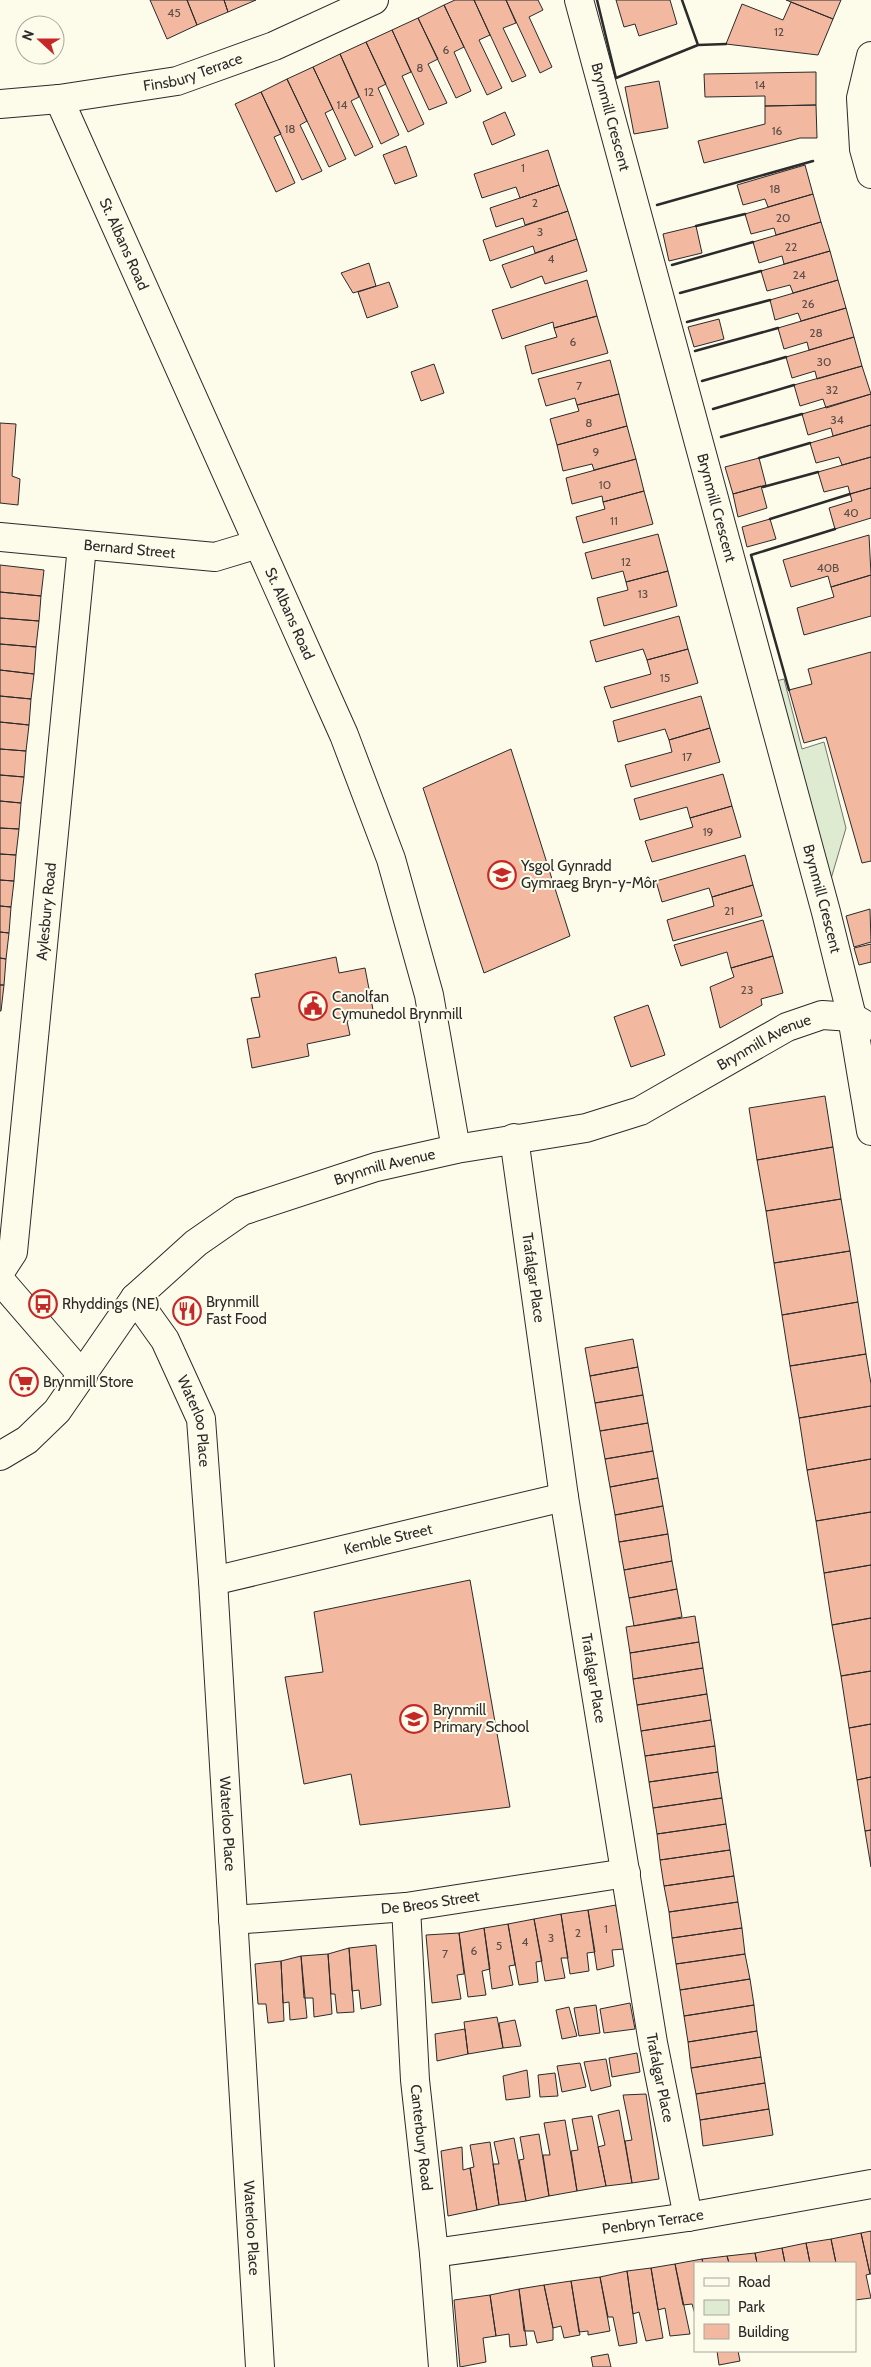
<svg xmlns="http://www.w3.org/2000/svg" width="871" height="2367" font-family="Cabin,sans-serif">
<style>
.green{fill:#deebd1;stroke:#74746e}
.building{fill:#f2b8a0;stroke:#2b2b2b}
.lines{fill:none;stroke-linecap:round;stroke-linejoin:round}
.street-casing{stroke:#2b2b2b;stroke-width:30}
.secondary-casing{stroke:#2b2b2b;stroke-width:30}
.street{stroke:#fdfbea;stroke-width:28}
.secondary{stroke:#fdfbea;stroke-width:28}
.wall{stroke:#2b2b2b;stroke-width:2.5}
.labels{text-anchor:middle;stroke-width:4;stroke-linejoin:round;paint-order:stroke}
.number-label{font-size:12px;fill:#5d4e48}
.street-label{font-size:15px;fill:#2b2b2b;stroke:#fdfbea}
.poi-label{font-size:15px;fill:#2b2b2b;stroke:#fdfbea;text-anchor:start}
</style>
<rect width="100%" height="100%" fill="#fdfbea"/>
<!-- green -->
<path class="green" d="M784 679 802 749 824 742 846 828 828 889 768 683Z"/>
<!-- building -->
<path class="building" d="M150 0H187L197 25 167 39Z
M187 0H224L228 12 197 25Z
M224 0H256L228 12Z
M455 0H474L490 35 479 40 502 88 487 95 444 5Z
M474 0H506L516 23 503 28 526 76 512 82Z
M506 0H538L543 10 529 17 552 67 540 73Z
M616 0H670L677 24 639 36 635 24 624 27Z
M786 0H841L833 19Z
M791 2 833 19 818 55 726 44 742 4 783 20Z
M444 5 464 47 454 52 471 91 456 98 418 18Z
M418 18 438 59 428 64 447 103 429 110 392 30Z
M392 30 411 72 402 76 424 124 408 132 366 42Z
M366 42 386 84 378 88 399 135 381 144 340 54Z
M340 54 359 97 351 101 373 147 355 156 313 67Z
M313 67 333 109 325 113 346 159 329 167 287 79Z
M816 72V105L765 106V96L705 97 704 74Z
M287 79 307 121 300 125 322 171 302 180 261 92Z
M659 81 668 128 634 134 625 87Z
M261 92 281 134 274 137 295 183 276 192 235 104Z
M816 105 817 138H800L704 163 698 141 765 124V106Z
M505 112 515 135 492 145 483 122Z
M406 146 417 176 395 184 383 155Z
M548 150 559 185 520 198 516 187 482 198 474 174Z
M805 165 813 194 768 207 765 199 743 205 737 185Z
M559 185 568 211 525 225 523 218 496 227 490 208Z
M813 194 821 222 776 235 774 228 751 234 745 214Z
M568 211 577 239 535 253 533 246 490 261 483 240Z
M821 222 830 251 784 264 782 256 759 263 753 242Z
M696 226 702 253 669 261 663 234Z
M577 239 587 271 545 284 542 276 511 288 502 265Z
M830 251 838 280 793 293 790 285 767 291 761 271Z
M369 263 376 286 353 293 341 273Z
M587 280 597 316 554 328 553 322 502 339 492 310Z
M838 280 846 308 801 321 798 313 775 320 770 300Z
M389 282 398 307 367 318 358 292Z
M846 308 854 337 809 350 807 342 784 349 778 328Z
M597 316 608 353 532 374 525 346 557 337 554 328Z
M719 319 724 339 694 347 688 327Z
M854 337 862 366 817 379 815 371 792 378 786 357Z
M610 360 619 394 577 405 575 398 546 406 538 379Z
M434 364 444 393 421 401 411 372Z
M862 366 871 394 826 408 823 399 800 406 794 385Z
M619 394 627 426 557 445 550 419 579 411 577 405Z
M871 394V425L833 436 831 428 808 435 802 414Z
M0 423 16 424 12 476 20 479 18 505 0 503Z
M871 425V457L842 465 839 457 816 463 810 443Z
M627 426 636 459 594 470 592 464 563 471 557 445Z
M871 457V488L850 494 848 486 824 492 818 472Z
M759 458 766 485 733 494 725 467Z
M636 459 644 491 603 502 602 496 572 504 566 478Z
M761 486 767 508 738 517 733 494Z
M871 488V518L835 529 829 508 852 501 850 494Z
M644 491 653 524 583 543 576 517 605 509 603 502Z
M770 519 776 539 747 547 742 527Z
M658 534 668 571 626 582 623 571 592 579 585 553Z
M869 535 871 575 831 587 828 576 791 587 783 560Z
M0 565 44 570 41 596 0 592Z
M668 571 677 606 604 626 597 598 628 590 626 582Z
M871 575V616L804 635 797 608 834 597 831 587Z
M0 592 41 596 39 621 0 618Z
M679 616 688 649 647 660 643 649 596 662 590 641Z
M0 618 39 621 36 647 0 644Z
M0 644 36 647 34 674 0 670Z
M688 649 698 683 611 708 604 687 651 674 647 660Z
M871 652V861L862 863 826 737 804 743 789 690 812 684 808 669Z
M0 670 34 674 31 699 0 696Z
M0 696 31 699 29 725 0 722Z
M701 696 710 728 669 740 665 729 618 742 613 721Z
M0 722 29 725 26 751 0 749Z
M710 728 720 762 631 787 625 765 672 752 669 740Z
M0 749 26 751 24 777 0 775Z
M511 749 570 936 484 973 423 788Z
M723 774 732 806 690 818 687 807 640 820 634 799Z
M0 775 24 777 21 803 0 801Z
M0 801 21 803 19 829 0 828Z
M732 806 741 837 652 862 645 841 693 827 690 818Z
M0 828 19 829 16 855 0 854Z
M0 854 16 855 14 881 0 880Z
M745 855 753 885 712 897 709 888 662 902 656 881Z
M0 880 14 881 11 907 0 906Z
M753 885 762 916 673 941 667 920 714 906 712 897Z
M0 906 11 907 9 933 0 932Z
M870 909 871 942 854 947 846 916Z
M763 920 773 956 731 968 727 952 681 966 674 945Z
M0 932 9 933 6 959 0 958Z
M871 944V962L859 965 854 948Z
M773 956 783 993 761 999 762 1005 720 1028 710 987 734 977 731 968Z
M336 957 339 973 365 968 374 1015 347 1021 350 1035 307 1044 309 1056 252 1068 247 1039 260 1037 251 998 260 997 255 974Z
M0 958 6 959 4 985H0Z
M0 985H4L1 1011H0Z
M648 1005 665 1055 631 1067 614 1017Z
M825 1096 833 1147 757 1160 749 1108Z
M833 1147 841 1199 766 1211 757 1160Z
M841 1199 850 1251 774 1263 766 1211Z
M850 1251 858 1302 782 1315 774 1263Z
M858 1302 866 1354 790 1366 782 1315Z
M633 1339 638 1367 590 1376 585 1348Z
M866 1354 871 1384V1406L799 1418 790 1366Z
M638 1367 643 1395 595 1403 590 1376Z
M643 1395 648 1423 600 1431 595 1403Z
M871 1406V1459L807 1470 799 1418Z
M648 1423 653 1451 605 1459 600 1431Z
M653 1451 658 1478 610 1487 605 1459Z
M871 1459V1512L816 1521 807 1470Z
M658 1478 663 1506 615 1515 610 1487Z
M663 1506 668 1534 619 1542 615 1515Z
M871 1512V1565L824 1573 816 1521Z
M668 1534 672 1561 624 1570 619 1542Z
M672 1561 677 1589 629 1598 624 1570Z
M871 1565V1618L832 1625 824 1573Z
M470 1580 510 1807 360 1825 351 1774 304 1784 285 1677 323 1672 314 1612Z
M677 1589 682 1617 634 1626 629 1598Z
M695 1616 699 1642 630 1653 626 1627Z
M871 1618V1671L841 1676 832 1625Z
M699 1642 703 1668 633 1679 630 1653Z
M703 1668 707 1694 637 1705 633 1679Z
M871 1671V1724L849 1728 841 1676Z
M707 1694 711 1720 641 1731 637 1705Z
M711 1720 715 1746 645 1756 641 1731Z
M871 1724V1777L857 1780 849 1728Z
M715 1746 718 1772 649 1782 645 1756Z
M718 1772 722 1798 653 1808 649 1782Z
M871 1777V1830L865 1831 857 1780Z
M722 1798 726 1824 657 1834 653 1808Z
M726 1824 730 1850 660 1860 657 1834Z
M871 1830V1867L865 1831Z
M730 1850 734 1876 664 1886 660 1860Z
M734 1876 738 1902 669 1912 664 1886Z
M738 1902 742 1928 672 1938 669 1912Z
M616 1905 624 1949 612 1950 614 1966 597 1970 588 1910Z
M588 1910 595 1952 587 1953 589 1971 570 1974 561 1914Z
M561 1914 568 1958H561L565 1978 545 1981 534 1919Z
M534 1919 542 1961 536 1962 538 1982 519 1985 508 1924Z
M508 1924 515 1965 509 1966 513 1985 492 1989 484 1928Z
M484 1928 490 1969 482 1971 486 1995 468 1997 459 1933Z
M742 1928 745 1954 676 1964 672 1938Z
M459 1933 464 1974 457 1975 461 1999 432 2003 426 1935Z
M376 1945 381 2005 361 2009 359 1990 352 1991 349 1948Z
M349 1948 354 2012 337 2013 335 1994H331L328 1954Z
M328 1954 332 2014 314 2017 313 1998H304L301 1956Z
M745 1954 750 1979 680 1990 676 1964Z
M301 1956 307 2018 290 2020 289 2002 283 2003 281 1961Z
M281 1961 284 2021 268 2023 266 2004H258L255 1964Z
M750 1979 754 2005 684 2016 680 1990Z
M630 2003 635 2029 604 2033 600 2009Z
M596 2005 600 2033 579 2036 574 2008Z
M754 2005 757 2031 688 2042 684 2016Z
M569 2007 577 2036 562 2039 556 2010Z
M497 2017 503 2048 468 2054 464 2022Z
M515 2020 521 2046 503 2048 499 2023Z
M465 2029 468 2054 437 2061 435 2034Z
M757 2031 761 2057 691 2068 688 2042Z
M637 2053 640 2072 612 2077 609 2058Z
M761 2057 765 2083 696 2094 691 2068Z
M606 2059 611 2086 591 2091 584 2062Z
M580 2063 586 2087 562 2092 557 2066Z
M527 2070 530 2097 506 2100 503 2076Z
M555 2073 558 2096 540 2097 538 2075Z
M765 2083 769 2109 700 2120 696 2094Z
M646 2094 659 2179 632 2183 625 2141 632 2140 623 2095Z
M769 2109 773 2135 703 2146 700 2120Z
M619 2110 632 2183 606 2186 598 2147 605 2145 598 2115Z
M592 2116 606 2186 577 2191 571 2151 578 2150 572 2119Z
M565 2120 577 2191 549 2196 543 2155H550L544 2123Z
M539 2134 549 2196 526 2201 519 2160 524 2159 520 2137Z
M514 2138 526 2201 499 2205 493 2164H499L494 2142Z
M490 2142 499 2205 477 2210 470 2168 474 2167 470 2145Z
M462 2147 463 2170 470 2168 477 2210 448 2216 441 2151Z
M871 2231V2274H870L861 2233Z
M861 2233 870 2274 866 2275 871 2298 855 2300V2263H836L831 2239Z
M831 2239 836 2263H810L806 2243Z
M806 2243 810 2263H785L782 2248Z
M782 2248 785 2263H757L755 2253Z
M755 2253 757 2263H729L727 2256Z
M727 2256 729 2263H703L702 2259Z
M702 2259 703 2263H695V2314L692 2304 683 2305 675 2264Z
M675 2264 690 2334 670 2336 665 2308 658 2310 651 2268Z
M651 2268 663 2338 646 2341 639 2312 633 2314 627 2271Z
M627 2271 637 2343 619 2346 613 2317H608L600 2277Z
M600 2277 610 2331 588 2335V2331L579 2332 571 2281Z
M571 2281 580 2335 564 2338 561 2326 553 2328 544 2285Z
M544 2285 553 2328V2340L537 2343 534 2331H524L519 2289Z
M519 2289 527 2345 510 2347 509 2334 496 2336 490 2295Z
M490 2295 496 2336 483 2338 486 2362 460 2367 454 2300Z
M717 2351H738L740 2361 719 2365Z
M608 2354 611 2367H593L591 2357Z"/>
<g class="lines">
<defs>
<g id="street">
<path id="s1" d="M579 0 826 912 852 1017 871 1131"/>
<path id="s2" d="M59 99 344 735 391 859 429 995 456 1149"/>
<path id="s3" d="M0 104 59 99 177 81 274 46 374 0"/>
<path id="s4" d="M0 537 215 557 258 544"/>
<path id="s5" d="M514 1138 564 1497 653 2043 688 2217"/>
<path id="s6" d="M0 1272 13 1252 82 546"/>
<path d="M0 1280 83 1376"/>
<path id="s7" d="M135 1298 165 1340 201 1419 213 1581 260 2367"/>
<path id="s8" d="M0 1456 27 1440 57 1411 135 1298 196 1243 242 1211 376 1167 456 1149 586 1128 640 1111 787 1027 822 1015 852 1017 867 1026"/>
<path id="s9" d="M213 1581 564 1497"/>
<path id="s10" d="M406 1907 415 2080 434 2253 443 2367"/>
<path id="s11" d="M233 1920 406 1907 626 1873"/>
<path id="s12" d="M434 2253 688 2217 871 2184"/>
</g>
<path id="secondary" d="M871 56 861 98 864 149 871 174"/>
</defs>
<!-- street casing -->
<use href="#street" class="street-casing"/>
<!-- secondary casing -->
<use href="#secondary" class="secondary-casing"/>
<!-- street -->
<use href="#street" class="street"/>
<!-- secondary -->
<use href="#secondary" class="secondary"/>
<!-- wall -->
<path class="wall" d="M597 0 616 78 698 45 682 0
M698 45 726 44
M657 205 813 161
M696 226 745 214
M672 265 753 242
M680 293 761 271
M687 322 770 300
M695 351 778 328
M702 381 786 357
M713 409 794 385
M721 437 802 414
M759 458 810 443
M763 487 818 472
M770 519 850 494
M789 690 751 555 835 529"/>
</g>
<!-- icons -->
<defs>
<symbol id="school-ring" viewBox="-11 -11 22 22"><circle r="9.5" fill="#fdfbea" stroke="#c62828" stroke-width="1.5"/><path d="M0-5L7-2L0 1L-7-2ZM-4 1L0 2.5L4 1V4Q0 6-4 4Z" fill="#c62828"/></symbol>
<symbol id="civic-ring" viewBox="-11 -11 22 22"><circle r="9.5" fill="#fdfbea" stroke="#c62828" stroke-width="1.5"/><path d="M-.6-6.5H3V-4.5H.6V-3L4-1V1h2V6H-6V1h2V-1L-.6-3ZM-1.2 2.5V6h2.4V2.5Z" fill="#c62828"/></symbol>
<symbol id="bus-ring" viewBox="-11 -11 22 22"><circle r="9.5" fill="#fdfbea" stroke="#c62828" stroke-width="1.5"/><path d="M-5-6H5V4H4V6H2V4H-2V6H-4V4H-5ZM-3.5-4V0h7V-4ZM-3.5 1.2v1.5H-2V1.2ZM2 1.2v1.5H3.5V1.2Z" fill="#c62828"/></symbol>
<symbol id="restaurant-ring" viewBox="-11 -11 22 22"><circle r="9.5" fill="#fdfbea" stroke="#c62828" stroke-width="1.5"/><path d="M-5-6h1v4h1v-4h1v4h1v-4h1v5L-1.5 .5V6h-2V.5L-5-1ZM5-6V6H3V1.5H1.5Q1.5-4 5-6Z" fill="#c62828"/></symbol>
<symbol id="supermarket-ring" viewBox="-11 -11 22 22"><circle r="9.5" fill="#fdfbea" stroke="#c62828" stroke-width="1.5"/><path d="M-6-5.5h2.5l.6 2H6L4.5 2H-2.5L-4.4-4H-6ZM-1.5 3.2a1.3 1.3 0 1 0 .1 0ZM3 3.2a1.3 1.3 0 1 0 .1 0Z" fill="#c62828"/></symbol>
</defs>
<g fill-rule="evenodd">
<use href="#school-ring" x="486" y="859" width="32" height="32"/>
<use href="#civic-ring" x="297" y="990" width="32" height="32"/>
<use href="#bus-ring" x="27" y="1288" width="32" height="32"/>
<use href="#restaurant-ring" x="171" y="1295" width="32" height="32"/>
<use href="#supermarket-ring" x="8" y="1366" width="32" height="32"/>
<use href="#school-ring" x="398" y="1703" width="32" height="32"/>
</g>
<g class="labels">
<!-- number labels -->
<g class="number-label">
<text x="174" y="17">45</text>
<text x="779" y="36">12</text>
<text x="446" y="54">6</text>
<text x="420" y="72">8</text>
<text x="760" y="89">14</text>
<text x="369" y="96">12</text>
<text x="342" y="109">14</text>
<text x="290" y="133">18</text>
<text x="777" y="135">16</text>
<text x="523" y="172">1</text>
<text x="775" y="193">18</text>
<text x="535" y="207">2</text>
<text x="783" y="222">20</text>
<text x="540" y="236">3</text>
<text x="791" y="251">22</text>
<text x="551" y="263">4</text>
<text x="799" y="279">24</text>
<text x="808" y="308">26</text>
<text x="816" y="337">28</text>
<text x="573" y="346">6</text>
<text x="824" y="366">30</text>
<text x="579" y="390">7</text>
<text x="832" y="394">32</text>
<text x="837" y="424">34</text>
<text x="589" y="427">8</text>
<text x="596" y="456">9</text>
<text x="605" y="489">10</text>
<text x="851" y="517">40</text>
<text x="614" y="525">11</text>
<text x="626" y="566">12</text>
<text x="828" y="572">40B</text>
<text x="643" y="598">13</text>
<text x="665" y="682">15</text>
<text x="687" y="761">17</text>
<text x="708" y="836">19</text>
<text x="729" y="915">21</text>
<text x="747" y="994">23</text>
<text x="606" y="1933">1</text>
<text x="578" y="1937">2</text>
<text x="551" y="1942">3</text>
<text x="525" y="1946">4</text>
<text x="499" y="1950">5</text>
<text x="474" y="1955">6</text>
<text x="445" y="1958">7</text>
</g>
<!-- street labels -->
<g class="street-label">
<text dy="5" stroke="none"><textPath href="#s3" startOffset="196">Finsbury Terrace</textPath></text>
<text dy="5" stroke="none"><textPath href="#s1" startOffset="121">Brynmill Crescent</textPath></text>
<text dy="5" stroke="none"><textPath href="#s2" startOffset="159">St. Albans Road</textPath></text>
<text dy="5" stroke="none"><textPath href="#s1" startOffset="526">Brynmill Crescent</textPath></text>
<text dy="5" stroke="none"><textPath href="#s4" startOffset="130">Bernard Street</textPath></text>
<text dy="5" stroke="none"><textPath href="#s2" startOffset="564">St. Albans Road</textPath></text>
<text dy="5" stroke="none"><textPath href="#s1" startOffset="931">Brynmill Crescent</textPath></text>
<text dy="5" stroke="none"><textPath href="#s6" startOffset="366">Aylesbury Road</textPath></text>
<text dy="5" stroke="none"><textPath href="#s8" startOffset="902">Brynmill Avenue</textPath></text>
<text dy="5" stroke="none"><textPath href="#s8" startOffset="498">Brynmill Avenue</textPath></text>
<text dy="5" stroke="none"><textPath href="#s5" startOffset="141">Trafalgar Place</textPath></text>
<text dy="5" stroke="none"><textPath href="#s7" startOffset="139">Waterloo Place</textPath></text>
<text dy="5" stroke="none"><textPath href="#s9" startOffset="180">Kemble Street</textPath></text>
<text dy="5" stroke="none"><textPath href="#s5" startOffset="546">Trafalgar Place</textPath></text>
<text dy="5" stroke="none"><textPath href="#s7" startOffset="544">Waterloo Place</textPath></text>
<text dy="5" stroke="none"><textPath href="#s11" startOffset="198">De Breos Street</textPath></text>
<text dy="5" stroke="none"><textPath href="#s5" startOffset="951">Trafalgar Place</textPath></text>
<text dy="5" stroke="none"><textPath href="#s10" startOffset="231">Canterbury Road</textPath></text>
<text dy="5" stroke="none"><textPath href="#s12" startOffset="221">Penbryn Terrace</textPath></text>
<text dy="5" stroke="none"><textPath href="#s7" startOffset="949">Waterloo Place</textPath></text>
</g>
<!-- poi labels -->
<g class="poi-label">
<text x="521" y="871">Ysgol Gynradd<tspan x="521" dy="17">Gymraeg Bryn-y-Môr</tspan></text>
<text x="332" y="1002">Canolfan<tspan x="332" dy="17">Cymunedol Brynmill</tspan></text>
<text x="206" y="1307">Brynmill<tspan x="206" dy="17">Fast Food</tspan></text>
<text x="62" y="1309">Rhyddings (NE)</text>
<text x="43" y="1387">Brynmill Store</text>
<text x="433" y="1715">Brynmill<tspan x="433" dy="17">Primary School</tspan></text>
</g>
</g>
<!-- legend -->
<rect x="694" y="2262" width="162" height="90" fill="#fdfbea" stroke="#a9a89e"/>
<rect x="704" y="2278" width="25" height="8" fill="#fdfbea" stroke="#a9a89e"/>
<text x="738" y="2287" font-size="15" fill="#2b2b2b">Road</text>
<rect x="704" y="2300" width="25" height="15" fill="#deebd1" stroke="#a9a89e"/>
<text x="738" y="2312" font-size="15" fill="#2b2b2b">Park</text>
<rect x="704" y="2324" width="25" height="15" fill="#f2b8a0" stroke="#a9a89e"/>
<text x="738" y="2337" font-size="15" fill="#2b2b2b">Building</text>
<!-- north arrow -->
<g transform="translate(40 40) rotate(291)"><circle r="24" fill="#fdfbea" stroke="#a9a89e"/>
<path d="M0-4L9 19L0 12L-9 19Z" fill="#c62828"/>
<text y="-8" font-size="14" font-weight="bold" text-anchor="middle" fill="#2b2b2b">N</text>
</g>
</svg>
